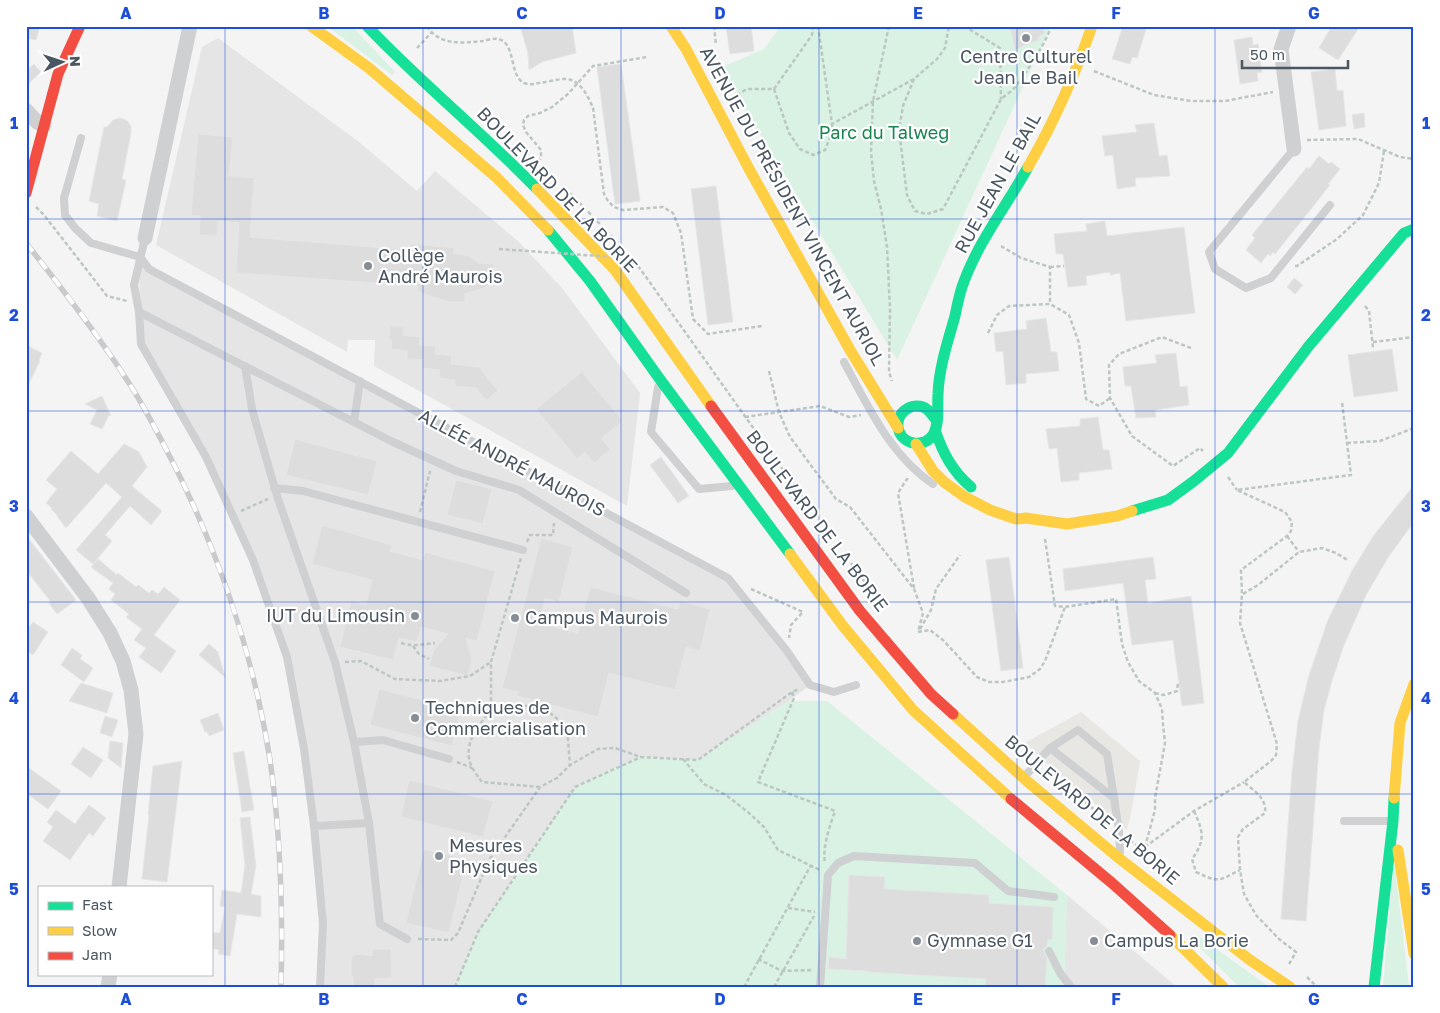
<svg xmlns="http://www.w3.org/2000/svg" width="1440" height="1013" font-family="'Golos Text',sans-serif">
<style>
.commercial{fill:#e8e7e3}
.education{fill:#e6e5e6}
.green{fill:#d9f2e3}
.building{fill:#ddddde;stroke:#e5e6e7}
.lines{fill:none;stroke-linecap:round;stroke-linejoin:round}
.path{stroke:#bcc7c4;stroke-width:2.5;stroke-dasharray:4 2.5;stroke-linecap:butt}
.lane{stroke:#ced0d2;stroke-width:8}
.street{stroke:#ced0d2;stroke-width:15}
.fast{stroke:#16e098;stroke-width:11}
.slow{stroke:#ffcf43;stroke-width:11}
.jam{stroke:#f24e42;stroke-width:11}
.rail-casing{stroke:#c9cacc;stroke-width:5.5}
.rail{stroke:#fff;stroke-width:4;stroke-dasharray:11;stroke-linecap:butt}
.path-bridge{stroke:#bcc7c4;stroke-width:2.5;stroke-dasharray:4 2.5;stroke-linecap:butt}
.grid{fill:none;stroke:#1d4ed8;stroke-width:1;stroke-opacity:0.55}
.poi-dot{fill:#868d94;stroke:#fff;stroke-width:2}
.labels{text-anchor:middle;stroke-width:4.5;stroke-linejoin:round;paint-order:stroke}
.poi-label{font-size:18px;fill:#4a5661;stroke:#fff;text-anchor:start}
.park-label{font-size:18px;fill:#17864f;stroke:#fff}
.street-label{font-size:18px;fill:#4a5661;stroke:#fff}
.neatline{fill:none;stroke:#1d4ed8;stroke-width:2}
.grid-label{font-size:16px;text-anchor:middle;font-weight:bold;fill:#1d4ed8}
</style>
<rect width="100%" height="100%" fill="#f4f4f4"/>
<!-- commercial -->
<path class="commercial" d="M1081 712 1140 761 1132 809 1127 830 1023 744Z"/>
<!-- education -->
<path class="education" d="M218 38 359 142 417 191 435 171 519 242 562 288 640 393 627 506 374 366 375 340H348L347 352 156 245 202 47Z
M140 257 149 269 728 578 810 685 789 701 698 760 641 757 632 760 575 787 478 932 455 987H320L323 924 314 826 287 657 253 560 206 457 141 344 139 312Z
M1067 895 1177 987H1064Z"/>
<!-- green -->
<path class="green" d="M327 26H352L395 72 392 75Z
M781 26H1051L897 360 720 68 764 49Z
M789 701H827L1067 895 1064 987H455L478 932 575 787 632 760 641 757 698 760Z
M1394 859 1409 987H1383Z
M1196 934 1269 987H1239L1192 940Z"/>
<!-- building -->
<path class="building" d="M26 26 39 29 36 40 26 38Z
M520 26H572L576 53 542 62 529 70 528 53Z
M726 26H751L754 51 730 54Z
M1010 26H1047L1043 31 1045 32 1038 38 1039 40 1030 43 1015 50Z
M1123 26H1147L1137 58 1132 57 1130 64 1112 59Z
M1332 26H1360L1338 60 1319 48Z
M1252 37 1253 45 1258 44 1262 72 1257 73 1258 81 1240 84 1234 40Z
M34 64 41 72 26 86V71Z
M621 64 640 201 615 204 597 67Z
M1335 69 1337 91 1343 90 1346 126 1319 130 1311 72Z
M1364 113 1365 127 1354 129 1352 115Z
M120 118 126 120 129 123 131 127V133L122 179 126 180 117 221 97 216 99 204 89 201 104 127H107L113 120Z
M1154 123 1159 156 1167 155 1170 176 1135 178 1136 186 1117 189 1113 155 1105 156 1102 136 1137 132 1135 125Z
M198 134 233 137 229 176 254 178 250 237 411 250V244L454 248V253L469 256 479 263 494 264 493 272H504L486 287 465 294V302H450L427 295 418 291V286L236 273 239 223 218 221 217 236 199 235 200 216H191Z
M1319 156 1329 164 1331 162 1340 169 1328 184 1330 185 1275 254 1273 252 1270 256 1268 254 1261 263 1246 250 1255 238 1252 235 1307 167 1309 169Z
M716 186 733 322 708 325 691 189Z
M1105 221 1107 236 1184 227 1195 313 1126 321 1120 273 1110 275V272L1086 276 1087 285 1068 287 1063 254H1056L1054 234 1087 231 1086 224Z
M1294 278 1303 285 1295 294 1287 287Z
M1046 318 1051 352H1057L1059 371 1026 374V383L1006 385 1003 351 996 352 994 333 1027 329 1026 321Z
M390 326 404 327 403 335 420 337 419 345 436 346 435 354 452 356 451 364 479 367 498 391 486 400 476 388 455 386V380L439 378 440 370 422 368 423 360 407 359V351L391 349 392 340 389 339Z
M26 345 42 353 39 360 40 361 26 389Z
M1392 349 1398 391 1354 397 1348 355Z
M1176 353 1180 387 1187 386 1189 405 1155 410 1156 417 1136 418 1131 386H1125L1123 367 1157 363 1155 355Z
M582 372 623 421 601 438 610 449 594 463 585 452 577 459 536 409Z
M102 396 111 416 109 415 102 429 90 424 97 410 85 404Z
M1098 417 1103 450H1109L1112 469 1079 473V480L1061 482 1057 448 1049 449 1046 429 1080 426V419Z
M295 439 377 461 368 495 286 475Z
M124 444 139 452 147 467 132 486 162 511 151 525 130 506 105 535 112 541 93 564 76 550 122 497 106 483 66 528 57 516V515L51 509 52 508 46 503 57 489 46 480 71 451 98 474Z
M661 457 689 496 678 503 650 465Z
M456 480 492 489 483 524 447 515Z
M1414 485V522L1389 556 1366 595 1344 645 1332 681 1324 710 1319 748 1306 921 1281 919 1292 772 1298 721 1309 675 1328 620 1353 569 1374 535Z
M322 525 392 545 390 551 423 560 425 552 495 571 477 641 466 638 472 660 468 676 429 666 434 650 448 634 421 627 417 642 399 638 393 660 340 647 351 601 366 605 372 580 312 564Z
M26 535 76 600 57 614 49 603 51 602 26 570Z
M541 538 573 547 559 602 545 598 539 623 578 633 590 587 678 609 680 601 710 609 700 651 686 647 675 690 609 673 598 717 517 696 518 692 502 688Z
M1009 557 1023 668 1001 671 986 560Z
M1153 557 1156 579 1145 580 1148 603 1191 596 1204 703 1182 706 1173 640 1132 645 1123 583 1065 591 1063 569Z
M98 559 117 575 118 573 136 587 138 585 149 593 152 590 158 594 164 587 180 600 154 635 176 651 161 673 139 657 146 648 134 640 142 629 126 617 129 614 111 600 115 594 109 589 113 583 91 567Z
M33 622 48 632 33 655 26 650V632Z
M209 644 218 652 225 677 199 655Z
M72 648 82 655 80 659 93 668 84 682 61 665Z
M81 683 113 693 107 713 69 701Z
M379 689 461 710 452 746 370 725Z
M218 713 224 730 209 736 207 732H205L200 720Z
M105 716 118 720 112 737 100 733Z
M110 741 123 743 121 768 108 758Z
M83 747 103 760 91 778 71 764Z
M244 751 254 810 242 812 233 753Z
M182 761 167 882 142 879 149 815H148L153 766Z
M26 766 61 791 48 809 26 793Z
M409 780 493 801 483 837 401 817Z
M89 805 106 818 93 836 89 833 70 860 43 841 53 827 47 822 56 810 75 824Z
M250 817 256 866 251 894 261 896V917L237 914 230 956 218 954 219 950 211 948V932L220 933 225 907 220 906 222 890 241 893 245 866 240 818Z
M424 849 467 859 449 933 406 923Z
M849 875 885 877 884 889 989 895V903L1053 907 1052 940 1048 939 1047 946 1043 950 1047 959 1045 987H985L986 979 868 972V971L828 969 829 957 846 959Z
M372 949H391L392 978 375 979V987H353V977H351V958L356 954 372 956Z"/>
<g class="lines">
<!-- path -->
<path class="path" d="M427 26C439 46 463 43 483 41 487 40 494 38 498 39 516 42 509 76 524 83 529 85 534 84 539 83 547 82 557 79 565 79 580 79 588 96 593 108L604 194 608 201 614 207 623 210 663 207 673 213 681 233 693 319 708 334 762 326
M714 26 716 45
M818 26 832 124 914 79 937 59 945 48 949 26
M889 26 873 101 871 152 874 181 881 209 887 247 890 309 889 372 892 381
M964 26 1000 48 1001 99
M417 48 431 33
M1094 71 1154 95 1191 101H1225L1273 92
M914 79 903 106 899 130 907 195 915 211 927 214 943 209 1001 99C1006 95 1012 91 1016 86 1025 74 1048 40 1051 26
M774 89 812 35 813 26
M731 98 747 89H774L789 133 800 149 813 155 825 150 831 135 832 124
M1307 140 1358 139 1400 157 1414 159
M538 162 541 157V150L526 132 523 125 524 120 528 116 540 113 552 107 568 94 593 66 647 57
M570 193 622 247
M36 207 44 215 107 296 127 301
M1001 246 1021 258 1050 267V304
M638 266 646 277 803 498
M1295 266H1297L1337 239 1363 215 1379 183 1384 151
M1050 267 1064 266
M1365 306 1369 311 1373 348
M988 333 997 315 1009 306 1050 304 1069 315 1079 343 1086 399 1099 406 1110 398
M1373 342 1414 337
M1191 348 1162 337 1119 354 1109 365 1110 398 1132 436 1173 466 1200 448 1203 451
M769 371 779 412 790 437 836 499 850 507 914 589 923 613 918 632
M745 417 820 406 849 417 861 415
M1347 443 1380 441 1414 428
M1228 477 1237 490
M908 480 907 479 898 493 914 588
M241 511 268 499
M420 512 430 471
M1287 536 1299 552
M1045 539 1055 606 1065 607 1116 599 1122 644 1128 662 1139 681 1155 693 1162 709 1163 724 1165 743 1155 798V810L1145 847
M527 542 530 535H553L554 523
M851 563 880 603
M751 589 803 612 791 625 789 638
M1243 594 1258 585 1299 552 1322 548 1336 553 1349 561
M920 629 931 610 936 589 960 555
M918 632 930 630 943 640 977 677 989 682H1003L1029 677 1040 669 1045 661 1065 607
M401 643C414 647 422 644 435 643
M413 646 419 654 429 659
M345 662 361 661 395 679 440 681 470 676 491 662
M792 692 794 698 758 782 835 811C830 825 822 848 825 863
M1155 693 1164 695 1177 691 1178 683
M494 707 491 700V662L521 558
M683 759 704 784 726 795 749 813 764 827 778 850 820 870
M457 762 472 768
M540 787 482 782C477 775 470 767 469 758 466 738 482 721 494 707L522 705 549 712 567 727 570 765
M1080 798 1107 820
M1194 811C1203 831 1206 840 1192 859L1196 872C1219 883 1218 881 1240 870
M1130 840 1141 849
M1145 847 1194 811 1244 782
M788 908 815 912
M418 939 451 940 458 933 489 860 540 787 557 778 570 765 598 749 615 748 641 757 698 760 792 692 799 689
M758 959 782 971 812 970
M1289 964 1296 952 1279 939 1256 915 1244 894 1240 870 1238 837 1243 829 1265 813C1267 798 1254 791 1244 782L1271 761 1276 755 1277 744 1240 623 1242 594 1241 570 1287 536 1291 531 1292 522 1285 512 1237 490 1351 475 1342 402
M1307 977 1317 987
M455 987 478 932 575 787 641 757
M744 987 811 865
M774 987 814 916"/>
<!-- lane -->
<path class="lane" d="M81 138 64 198 65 215 75 228 91 243 140 257 149 269 728 578 787 651 810 685 834 692 856 685
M1294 149 1209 252 1215 269 1246 288 1271 278 1330 205
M145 238 134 285 139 312 391 441 456 471 519 490 686 593
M139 312 141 344 206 457 253 560 287 657 304 749 314 826 323 924 320 987
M844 362C868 406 890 455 933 484
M245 366 252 409 277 496 335 662 354 742 369 823 380 924 407 939
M658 387 651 432 699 489 732 486
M354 422 360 381
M274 488 303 491 523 550
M354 742 383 740 449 759
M1050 748 1078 730 1107 754 1114 798
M1025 776 1050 748 1114 798 1119 831 1120 852
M1344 821H1390
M314 826 369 823
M1049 951 1060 973 1071 987
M820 987 828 875 838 863 854 856 975 863 1008 891 1054 897"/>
<!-- street -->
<path class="street" d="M1289 26 1281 49 1294 149
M26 110 37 122 44 125
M145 238 190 26
M26 516 88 598 110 633 123 661 131 690 136 734 119 887
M108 987 110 974"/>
<!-- fast -->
<path class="fast" d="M367 26C421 83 483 133 537 189
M548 230 590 281 659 378 790 554
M936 420C932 415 929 409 923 407 908 402 894 416 899 431 904 445 924 448 933 435 940 424 937 406 938 394 939 367 948 341 955 316 957 306 959 296 962 287 977 243 1006 207 1028 167
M935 430C943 453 952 471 971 487
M1132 511 1168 500 1194 481 1228 453 1308 347 1404 233 1414 229
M1374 987 1393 821 1394 798"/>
<!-- slow -->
<path class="slow" d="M311 26 369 68 496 177 548 230
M671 26 686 49 748 167 850 350 898 428
M1028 167C1054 122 1075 75 1092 26
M537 189 615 270 711 406
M916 444 933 471 944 482 965 497 990 510 1016 519 1026 518 1067 524 1117 516 1132 511
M790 554 843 626 913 710 1011 799
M953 714 1028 782 1120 859 1250 960 1290 987
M1394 798 1400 723 1414 684
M1398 850 1414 954
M1170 935 1223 987"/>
<!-- jam -->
<path class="jam" d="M26 193 58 74 80 26
M711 406 860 611 931 694 953 714
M1011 799 1112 883 1170 935"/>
<defs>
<path id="rail" d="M26 243C61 287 96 332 127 380 141 401 153 424 165 447 216 544 253 652 270 760 281 836 283 911 281 987"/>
</defs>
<!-- rail casing -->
<use href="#rail" class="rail-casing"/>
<!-- rail -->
<use href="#rail" class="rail"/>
<!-- path-bridge -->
<path class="path-bridge" d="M499 249 628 258"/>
</g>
<!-- grid -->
<path class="grid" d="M225 26V987M423 26V987M621 26V987M819 26V987M1017 26V987M1215 26V987M26 219H1414M26 411H1414M26 602H1414M26 794H1414"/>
<!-- markers -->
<g class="poi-dot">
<circle cx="1026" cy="38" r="5"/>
<circle cx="368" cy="266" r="5"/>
<circle cx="415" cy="616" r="5"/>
<circle cx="515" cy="618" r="5"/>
<circle cx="415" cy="718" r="5"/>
<circle cx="439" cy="856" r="5"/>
<circle cx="917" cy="941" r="5"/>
<circle cx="1094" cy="941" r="5"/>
</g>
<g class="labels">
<!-- poi labels -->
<g class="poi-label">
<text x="1026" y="63" text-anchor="middle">Centre Culturel<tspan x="1026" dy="21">Jean Le Bail</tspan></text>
<text x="378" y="262">Collège<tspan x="378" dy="21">André Maurois</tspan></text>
<text x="405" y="622" text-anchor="end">IUT du Limousin</text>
<text x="525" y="624">Campus Maurois</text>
<text x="425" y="714">Techniques de<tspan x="425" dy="21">Commercialisation</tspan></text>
<text x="449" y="852">Mesures<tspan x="449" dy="21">Physiques</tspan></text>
<text x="927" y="947">Gymnase G1</text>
<text x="1104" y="947">Campus La Borie</text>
</g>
<!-- park labels -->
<g class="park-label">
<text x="884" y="139">Parc du Talweg</text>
</g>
<!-- street labels -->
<g class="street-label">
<text transform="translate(998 183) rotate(-61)" y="6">RUE JEAN LE BAIL</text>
<text transform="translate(557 190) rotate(46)" y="6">BOULEVARD DE LA BORIE</text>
<text transform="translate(792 206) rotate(61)" y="6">AVENUE DU PRÉSIDENT VINCENT AURIOL</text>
<text transform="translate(512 463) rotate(28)" y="6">ALLÉE ANDRÉ MAUROIS</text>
<text transform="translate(817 521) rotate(53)" y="6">BOULEVARD DE LA BORIE</text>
<text transform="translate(1092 810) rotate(40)" y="6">BOULEVARD DE LA BORIE</text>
</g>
</g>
<!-- border -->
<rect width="1440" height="1013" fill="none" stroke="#ffffff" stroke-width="55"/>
<!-- legend -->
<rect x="38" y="886" width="175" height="90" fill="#ffffff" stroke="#b7bbc0"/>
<rect x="48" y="902" width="25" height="8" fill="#16e098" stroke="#b7bbc0"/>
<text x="82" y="910" font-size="15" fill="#4a5661">Fast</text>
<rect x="48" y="927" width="25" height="8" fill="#ffcf43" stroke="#b7bbc0"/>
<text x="82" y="936" font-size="15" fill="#4a5661">Slow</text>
<rect x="48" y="952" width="25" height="8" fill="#f24e42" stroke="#b7bbc0"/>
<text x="82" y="960" font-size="15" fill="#4a5661">Jam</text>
<!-- north arrow -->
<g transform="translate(62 62) rotate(87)" stroke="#ffffff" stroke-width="4" paint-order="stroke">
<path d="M0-4L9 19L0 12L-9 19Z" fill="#4a5661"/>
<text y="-8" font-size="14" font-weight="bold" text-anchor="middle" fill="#4a5661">N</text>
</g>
<!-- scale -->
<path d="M1242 60v8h106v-8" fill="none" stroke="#4a5661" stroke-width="2.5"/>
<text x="1250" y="60" font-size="15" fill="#4a5661" stroke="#ffffff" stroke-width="4" paint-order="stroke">50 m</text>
<rect x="28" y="28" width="1384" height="958" class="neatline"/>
<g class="grid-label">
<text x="126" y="19">A</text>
<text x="324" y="19">B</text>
<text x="522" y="19">C</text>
<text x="720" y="19">D</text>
<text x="918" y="19">E</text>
<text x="1116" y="19">F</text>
<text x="1314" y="19">G</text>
<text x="14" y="129">1</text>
<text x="1426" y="129">1</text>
<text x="14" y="321">2</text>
<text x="1426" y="321">2</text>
<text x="14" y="512">3</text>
<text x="1426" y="512">3</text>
<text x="14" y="704">4</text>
<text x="1426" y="704">4</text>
<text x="14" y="895">5</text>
<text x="1426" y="895">5</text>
<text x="126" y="1005">A</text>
<text x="324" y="1005">B</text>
<text x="522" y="1005">C</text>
<text x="720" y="1005">D</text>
<text x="918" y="1005">E</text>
<text x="1116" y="1005">F</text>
<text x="1314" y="1005">G</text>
</g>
</svg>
